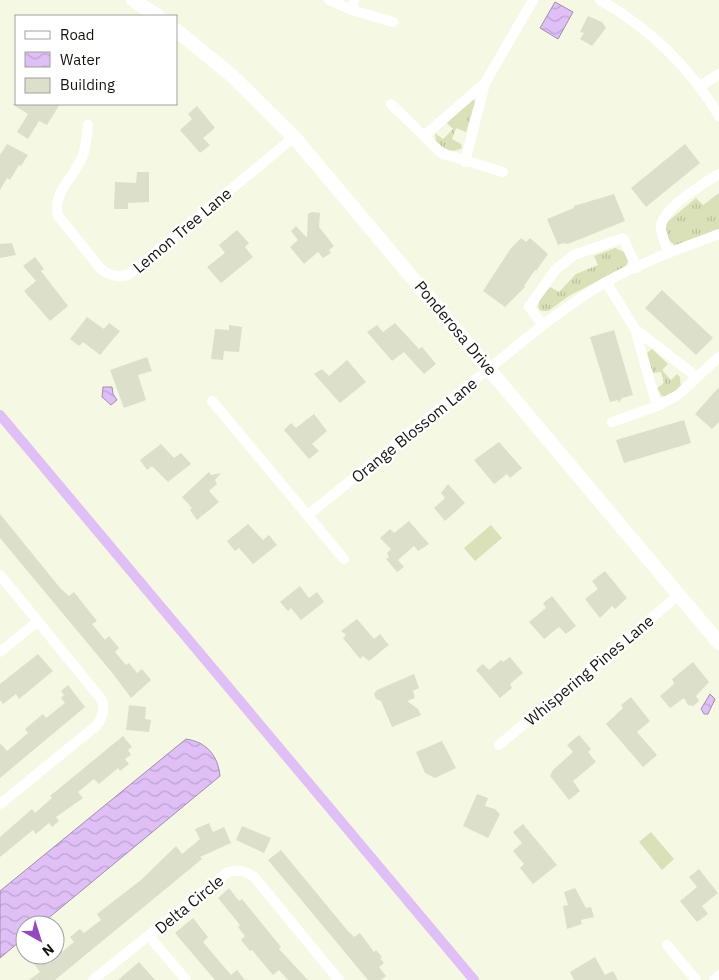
<svg xmlns="http://www.w3.org/2000/svg" width="719" height="980" font-family="'IBM Plex Sans',sans-serif">
<style>
.grass{fill:url(#grass-tufts)}
.garden{fill:#dae0b8}
.water{fill:url(#water-waves);stroke:#a28cb0}
.lines{fill:none;stroke-linecap:round;stroke-linejoin:round}
.canal{stroke:#dfbff6;stroke-width:10}
.building{fill:#dcdfca}
.street{stroke:#fff;stroke-width:10}
.secondary{stroke:#fff;stroke-width:14}
.labels{text-anchor:middle;stroke-width:4.5;stroke-linejoin:round;paint-order:stroke}
.street-label{font-size:16px;fill:#14150e;stroke:#fff}
</style>
<defs>
<pattern id="grass-tufts" width="24" height="20" patternUnits="userSpaceOnUse" patternTransform="scale(1.25)"><rect width="24" height="20" fill="#dae0b8"/><path d="M3 7l-1-3M5 7V3M7 7l1-3M15 17l-1-3M17 17v-4M19 17l1-3" fill="none" stroke="#babf9d"/></pattern>
<pattern id="water-waves" width="16" height="10" patternUnits="userSpaceOnUse" patternTransform="scale(1.25)"><rect width="16" height="10" fill="#dfbff6"/><path d="M0 5q4-4 8 0t8 0" fill="none" stroke="#bea3d2"/></pattern>
</defs>
<rect width="100%" height="100%" fill="#f5f9e3"/>
<!-- grass -->
<path class="grass" d="M473 98 475 102 466 132 456 128 452 139 461 144 462 148C451 154 444 149 436 141L435 133 443 139 453 129 446 122Z
M719 193V229L677 246C667 242 666 234 666 223L696 198 703 205Z
M615 248 624 252 628 261 626 266 569 296 548 311H541L538 307 540 298 550 287 559 292 576 274 598 265 594 256Z
M652 349 668 364 662 370 671 380 677 374 680 377 681 390 667 396H662L657 388 664 383 661 372 653 373 646 354Z"/>
<!-- garden -->
<path class="garden" d="M491 525 502 538 475 561 464 548Z
M651 832 674 859 662 870 639 842Z"/>
<!-- water -->
<path class="water" d="M555 2 573 12 558 39 540 28Z
M103 387H112L113 394 117 400 111 405 102 397Z
M710 694 715 699 708 714H704L701 709Z
M186 739C207 742 218 756 220 776L40 925H25V937L0 958V891Z"/>
<g class="lines">
<!-- canal -->
<path class="canal" d="M0 415 474 980"/>
</g>
<!-- building -->
<path class="building" d="M588 16 602 22 606 28 592 46 580 39 584 33 580 32Z
M12 104H60L47 125 39 121 28 139 17 132 28 114Z
M197 106 215 128 203 138 210 145 200 153 180 130 192 119 188 114Z
M7 144 28 155 21 166 19 165 10 180 7 178 0 190V155Z
M685 144 700 163 646 207 631 188Z
M137 172H149V202L128 203V209H114L115 182 136 183Z
M614 194 625 221 568 244 563 243 558 245 547 219 574 208V206Z
M312 212 320 213 319 227 334 246 329 250 331 253 323 258 318 252 304 264 290 247 298 240 291 231 296 226 307 238 308 214Z
M237 230 249 243 245 247 253 257 221 283 207 267 225 253 219 245Z
M521 238 526 242 530 238 548 254 536 271 535 270 524 286 525 287 505 307 483 291 511 248Z
M12 243 16 255 0 258V244Z
M35 257 44 269 41 271 68 306 50 321 24 291 36 281 23 266Z
M662 290 713 338 696 355 645 308Z
M87 317 104 329 109 323 120 331 100 355 83 342 79 346 70 339Z
M395 323 419 349 422 347 436 364 424 374 404 352 392 361 367 332 377 325 383 332Z
M229 325 242 327 239 352 224 351 223 360 211 359 215 329 229 330Z
M614 330 633 395 622 398 619 403 618 400 610 402 590 337Z
M147 357 152 371 138 375 146 400 124 408 110 370Z
M347 360 366 382 340 403 314 374 322 369 329 376Z
M719 387V422L712 429 695 414Z
M314 414 327 431 312 444 319 451 309 459 284 430 291 423 296 428Z
M684 420 691 443 624 463 616 440Z
M499 442 522 468 510 478 507 474 494 484 474 460Z
M161 444 174 458 181 453 191 464 168 482 152 466 147 470 140 460Z
M209 472 211 475 221 473 215 480 217 484 209 491 219 502 197 520 190 510 192 508 182 497Z
M448 484 465 503 445 521 434 508 445 498 441 493Z
M0 514 61 589 69 596 74 592 97 621 92 624 105 640 109 636 119 648 115 652 126 665 129 663 137 673 142 669 151 680 131 698 114 675 0 538Z
M409 521 429 544 418 551 414 546 398 560 404 567 397 572 386 559 389 557 387 553 391 549 380 538 390 529 394 533Z
M248 524 263 540 269 535 277 545 253 564 239 548 235 551 227 541Z
M605 571 627 598 615 609 612 606 600 618 585 599 598 589 592 581Z
M300 586 309 598 317 592 324 602 301 620 291 608 288 611 280 602Z
M552 596 576 626 566 634 559 627 544 639 529 622 546 608 543 603Z
M357 619 374 639 380 634 389 645 369 661 363 656 360 659 343 638 346 635 341 631Z
M38 654 53 671 19 699 16 694 3 704 0 700V684Z
M510 657 523 673 510 684 512 688 500 698 476 670 483 664 489 670 501 660 503 662Z
M693 662 709 682 696 696 699 701 693 706 688 705 684 698 670 708 660 696 674 684 672 679Z
M414 674 419 688 413 691 415 698 407 701 418 709 421 715 392 727 381 701 376 699 374 694 377 690Z
M68 685 85 707 0 778V743L7 751 28 733 25 729 43 714 46 718 65 703 61 698 64 695 61 691Z
M631 697 650 721 637 732 657 755 643 767 606 724 623 708 621 705Z
M129 705 146 707 145 719 151 720 149 732 126 730Z
M579 735 591 749 588 752 596 762 573 781 580 791 569 800 550 776 553 770 573 752 567 745Z
M123 736 132 747 128 750 131 755 125 759 129 764 120 771 118 768 99 784 94 779 78 792 83 798 56 817 59 821 52 827 49 823 36 834 33 830 0 857V837L32 809 35 813 52 798 50 796Z
M442 741 456 768 435 778 425 773 416 752Z
M477 794 488 798 485 806 495 809 500 814 488 838 463 826Z
M209 823 213 832 224 827 231 843 200 857 202 859 55 980H29L40 972 32 961 39 955H58L74 942 70 937 80 929 84 933 101 920 97 914 141 880 176 846 182 854 200 839 195 829Z
M523 824 557 865 533 884 520 868 524 864 513 851 522 843 513 832Z
M242 826 271 838 264 853 236 840Z
M281 850 347 930 354 937 360 933 374 952 376 950 382 957 380 958 384 963 379 967 386 976 381 980H368L268 860Z
M699 869 718 893 702 906 708 914 697 922 680 901 697 887 689 877Z
M229 888 239 901 242 899 281 947 279 949 308 980H288L279 970 273 975 252 950 250 951 241 940 245 936 238 927 240 925 218 898Z
M575 888 586 908 591 907 594 917 581 920 582 924 567 929 563 906 568 905 564 892Z
M193 918 208 937 203 942 231 975 237 970 245 980H215L191 952 175 933Z
M595 957 605 975 613 971 618 980H574L570 972Z
M139 962 155 980H118Z"/>
<g class="lines">
<!-- street -->
<path class="street" d="M329 0 352 10 393 22
M600 0C647 26 692 69 719 116
M352 10 354 0
M699 87 719 74
M391 104 441 153 503 172
M88 125C87 134 86 144 84 152 78 175 51 191 58 216L101 269C110 276 117 277 128 275L294 137
M424 136 485 83
M465 162 485 83 533 0
M669 253C666 245 660 234 661 226 664 207 703 184 719 174
M606 282 635 329 697 377
M543 325 529 307 556 269 574 255 623 238 637 268
M635 329 657 406
M212 401 344 559
M612 422 657 406 678 395 719 357
M308 515 543 325C563 310 584 295 606 282 642 262 681 248 719 234
M0 575 102 700C105 710 103 718 96 726L0 804
M0 652 38 621
M499 745 679 595
M149 936 186 980
M667 945 696 980
M93 980 228 872C239 869 246 871 255 878L339 980
M714 980 719 975"/>
<!-- secondary -->
<path class="secondary" d="M133 0 158 16
M176 30 230 74 294 137 719 643"/>
</g>
<g class="labels">
<!-- street labels -->
<g class="street-label">
<text transform="translate(182 230) rotate(-40)" y="6">Lemon Tree Lane</text>
<text transform="translate(456 328) rotate(50)" y="6">Ponderosa Drive</text>
<text transform="translate(414 430) rotate(-39)" y="6">Orange Blossom Lane</text>
<text transform="translate(589 670) rotate(-40)" y="6">Whispering Pines Lane</text>
<text transform="translate(189 904) rotate(-39)" y="6">Delta Circle</text>
</g>
</g>
<!-- legend -->
<rect x="15" y="15" width="162" height="90" fill="#ffffff" stroke="#a1a19f"/>
<rect x="25" y="31" width="25" height="8" fill="#ffffff" stroke="#a1a19f"/>
<text x="60" y="40" font-size="15" fill="#14150e">Road</text>
<rect x="25" y="52" width="25" height="15" fill="url(#water-waves)" stroke="#a1a19f"/>
<text x="60" y="65" font-size="15" fill="#14150e">Water</text>
<rect x="25" y="78" width="25" height="15" fill="#dcdfca" stroke="#a1a19f"/>
<text x="60" y="90" font-size="15" fill="#14150e">Building</text>
<!-- north arrow -->
<g transform="translate(40 940) rotate(141)"><circle r="24" fill="#ffffff" stroke="#a1a19f"/>
<path d="M0-4L9 19L0 12L-9 19Z" fill="#924abc"/>
<text y="-8" font-size="14" font-weight="bold" text-anchor="middle" fill="#14150e">N</text>
</g>
</svg>
